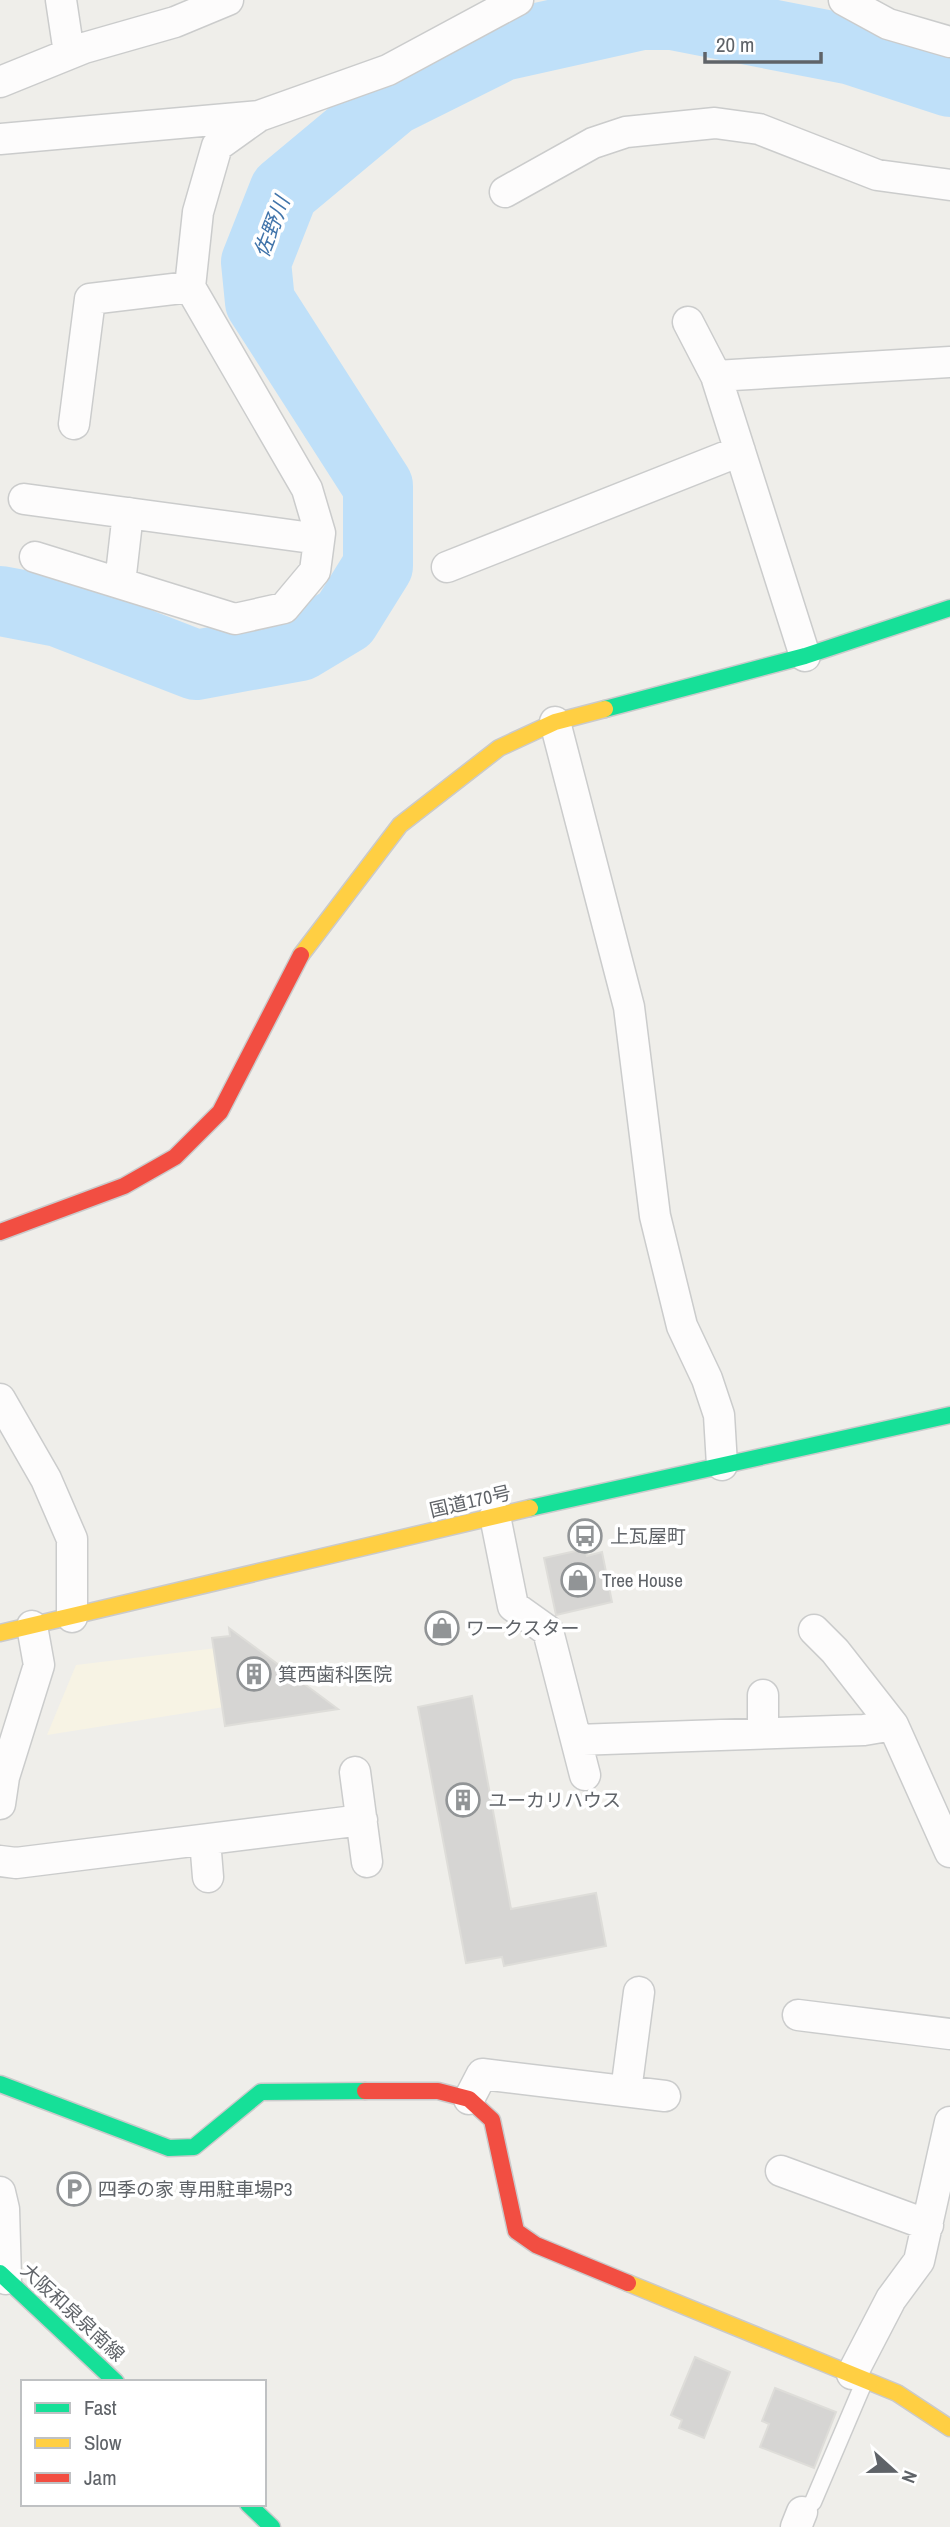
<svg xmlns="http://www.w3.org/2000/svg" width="950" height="2527" font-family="'Archivo Narrow','Noto Sans JP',sans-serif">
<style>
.commercial{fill:#f7f3e4}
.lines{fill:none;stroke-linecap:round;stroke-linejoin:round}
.river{stroke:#bfe0f9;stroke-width:70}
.building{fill:#d6d5d3;stroke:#deddd9;stroke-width:2}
.lane-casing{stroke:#cbcccc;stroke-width:19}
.street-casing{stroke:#cbcccc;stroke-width:33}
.fast-casing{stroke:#cacacb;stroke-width:19}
.slow-casing{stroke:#cacacb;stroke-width:19}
.jam-casing{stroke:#cacacb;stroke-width:19}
.lane{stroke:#fdfcfc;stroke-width:16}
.street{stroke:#fdfcfc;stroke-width:30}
.fast{stroke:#16e098;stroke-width:16}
.slow{stroke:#ffcf43;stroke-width:16}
.jam{stroke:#f24e42;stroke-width:16}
.labels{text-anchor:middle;stroke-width:7;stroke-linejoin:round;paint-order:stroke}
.street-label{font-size:19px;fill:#5f6368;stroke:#fff}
.poi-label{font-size:19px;fill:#5f6368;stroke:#fff;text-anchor:start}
.water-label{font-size:21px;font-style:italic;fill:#4174aa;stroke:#fff}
</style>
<rect width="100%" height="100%" fill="#efeeea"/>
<!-- commercial -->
<path class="commercial" d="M225 1647 224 1707 47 1735 76 1665Z"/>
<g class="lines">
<!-- river -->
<path class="river" d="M0 601 59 612 196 665 300 646 345 619 378 566V486L260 302 256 262 284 191 392 101 502 46 641 15H672L852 50 950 82"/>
</g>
<!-- building -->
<path class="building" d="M585 1549 587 1556 602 1552 612 1602 556 1615 544 1558Z
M229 1628 338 1709 225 1726 212 1638 230 1636Z
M472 1696 511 1909 596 1893 606 1946 504 1966 502 1957 466 1963 418 1707Z
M695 2357 730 2372 704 2438 679 2428 682 2420 671 2415Z
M775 2388 836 2412 814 2468 760 2447 769 2424 762 2421Z"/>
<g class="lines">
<defs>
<path id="lane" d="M802 2512 813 2502 865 2380"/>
<path id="street" d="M61 0 69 53
M844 0 888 24 950 42
M0 82 84 48 175 22 228 0
M0 139 259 116
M505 192 593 143 626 132 715 123 759 129 877 175 950 185
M688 322 716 376 805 656
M716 376 950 362
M74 424 90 299 190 287
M24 499 319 539
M35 557 235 619 284 608 315 571 320 533 307 489 190 287 198 212 217 146 259 116 388 70 518 0
M447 567 740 451
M120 583 128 513
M555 722 629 1007 655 1216 682 1326 707 1379 719 1415 722 1465
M0 1399 46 1479 72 1539V1617
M495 1516 513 1606 548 1631 585 1775
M814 1630 835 1651 893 1725 950 1852
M763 1695V1733
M576 1740 864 1730 893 1725
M355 1772 367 1862
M0 1804 4 1777 39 1665 32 1626
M205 1840 208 1877
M0 1861 16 1863 362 1820
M798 2015 950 2034
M626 2091 639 1992
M469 2099 482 2074 665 2096
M781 2171 928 2225
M0 2192 4 2209 6 2279
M852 2374 891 2299 919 2261 950 2122
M796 2527 802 2512"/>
<path id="fast" d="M605 709 805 656 950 608
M530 1508 950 1415
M0 2084 169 2148 194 2147 261 2092 365 2091
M0 2273 116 2382
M248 2504 272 2527"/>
<path id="slow" d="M301 955 400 825 499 748 555 722 605 709
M0 1633 530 1508
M628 2283 897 2393 950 2428"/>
<path id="jam" d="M0 1232 124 1186 175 1157 220 1112 301 955
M365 2091H438L469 2099 492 2120 516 2231 536 2245 628 2283"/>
</defs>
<!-- lane casing -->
<use href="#lane" class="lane-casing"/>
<!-- street casing -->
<use href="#street" class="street-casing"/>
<!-- fast casing -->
<use href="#fast" class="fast-casing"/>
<!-- slow casing -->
<use href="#slow" class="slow-casing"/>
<!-- jam casing -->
<use href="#jam" class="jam-casing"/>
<!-- lane -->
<use href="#lane" class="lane"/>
<!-- street -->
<use href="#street" class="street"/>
<!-- fast -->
<use href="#fast" class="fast"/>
<!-- slow -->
<use href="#slow" class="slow"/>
<!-- jam -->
<use href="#jam" class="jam"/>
</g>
<!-- icons -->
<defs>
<symbol id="bus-ring" viewBox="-11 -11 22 22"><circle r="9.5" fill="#fff" stroke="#919496" stroke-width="1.5"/><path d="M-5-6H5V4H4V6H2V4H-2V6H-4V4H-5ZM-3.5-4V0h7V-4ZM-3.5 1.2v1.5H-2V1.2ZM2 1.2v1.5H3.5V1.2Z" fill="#919496"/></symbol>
<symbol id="shop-ring" viewBox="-11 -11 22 22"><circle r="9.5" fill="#fff" stroke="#919496" stroke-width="1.5"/><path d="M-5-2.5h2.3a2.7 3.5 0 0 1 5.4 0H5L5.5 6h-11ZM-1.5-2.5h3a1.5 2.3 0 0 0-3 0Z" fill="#919496"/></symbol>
<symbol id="building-ring" viewBox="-11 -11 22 22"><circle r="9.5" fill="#fff" stroke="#919496" stroke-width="1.5"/><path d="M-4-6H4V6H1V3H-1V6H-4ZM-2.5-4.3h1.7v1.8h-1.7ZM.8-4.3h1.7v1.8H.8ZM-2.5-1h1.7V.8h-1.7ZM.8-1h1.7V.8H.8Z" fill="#919496"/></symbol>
<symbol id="parking-ring" viewBox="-11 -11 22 22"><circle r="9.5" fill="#fff" stroke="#919496" stroke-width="1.5"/><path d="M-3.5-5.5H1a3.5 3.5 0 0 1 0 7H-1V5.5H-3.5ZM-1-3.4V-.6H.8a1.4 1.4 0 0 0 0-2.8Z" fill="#919496"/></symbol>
</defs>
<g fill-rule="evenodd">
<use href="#bus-ring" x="566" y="1517" width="38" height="38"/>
<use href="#shop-ring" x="559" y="1561" width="38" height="38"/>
<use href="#shop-ring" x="423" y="1609" width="38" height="38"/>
<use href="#building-ring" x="235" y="1655" width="38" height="38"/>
<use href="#building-ring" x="444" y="1781" width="38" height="38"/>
<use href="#parking-ring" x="55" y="2170" width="38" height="38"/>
</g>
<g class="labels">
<!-- street labels -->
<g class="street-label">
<text transform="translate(470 1501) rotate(-13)" y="7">国道170号</text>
<text transform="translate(73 2312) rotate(43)" y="7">大阪和泉泉南線</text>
</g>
<!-- poi labels -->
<g class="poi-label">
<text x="610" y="1543">上瓦屋町</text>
<text x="602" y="1587">Tree House</text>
<text x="466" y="1635">ワークスター</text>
<text x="278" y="1681">箕西歯科医院</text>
<text x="488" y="1807">ユーカリハウス</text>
<text x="98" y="2196">四季の家 専用駐車場P3</text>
</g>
<!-- water labels -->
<g class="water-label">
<text transform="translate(272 227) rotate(-69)" y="7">佐野川</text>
</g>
</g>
<!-- legend -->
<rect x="21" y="2380" width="245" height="126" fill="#ffffff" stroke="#bfc1c3" stroke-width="2"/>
<rect x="35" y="2403" width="35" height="10" fill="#16e098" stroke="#bfc1c3" stroke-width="2"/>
<text x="84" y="2415" font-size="21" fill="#5f6368">Fast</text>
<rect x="35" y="2438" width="35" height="10" fill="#ffcf43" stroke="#bfc1c3" stroke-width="2"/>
<text x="84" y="2450" font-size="21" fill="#5f6368">Slow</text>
<rect x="35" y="2473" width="35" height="10" fill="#f24e42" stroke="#bfc1c3" stroke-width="2"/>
<text x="84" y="2485" font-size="21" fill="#5f6368">Jam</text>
<!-- north arrow -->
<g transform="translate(894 2471) rotate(111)" stroke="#ffffff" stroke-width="5" paint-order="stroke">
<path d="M0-5L12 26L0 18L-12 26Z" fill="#5f6368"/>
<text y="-10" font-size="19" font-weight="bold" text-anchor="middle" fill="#5f6368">N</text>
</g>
<!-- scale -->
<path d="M705 52v10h116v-10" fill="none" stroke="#5f6368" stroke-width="3.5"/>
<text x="716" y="52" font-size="21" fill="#5f6368" stroke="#ffffff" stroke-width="5" paint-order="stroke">20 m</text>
</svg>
